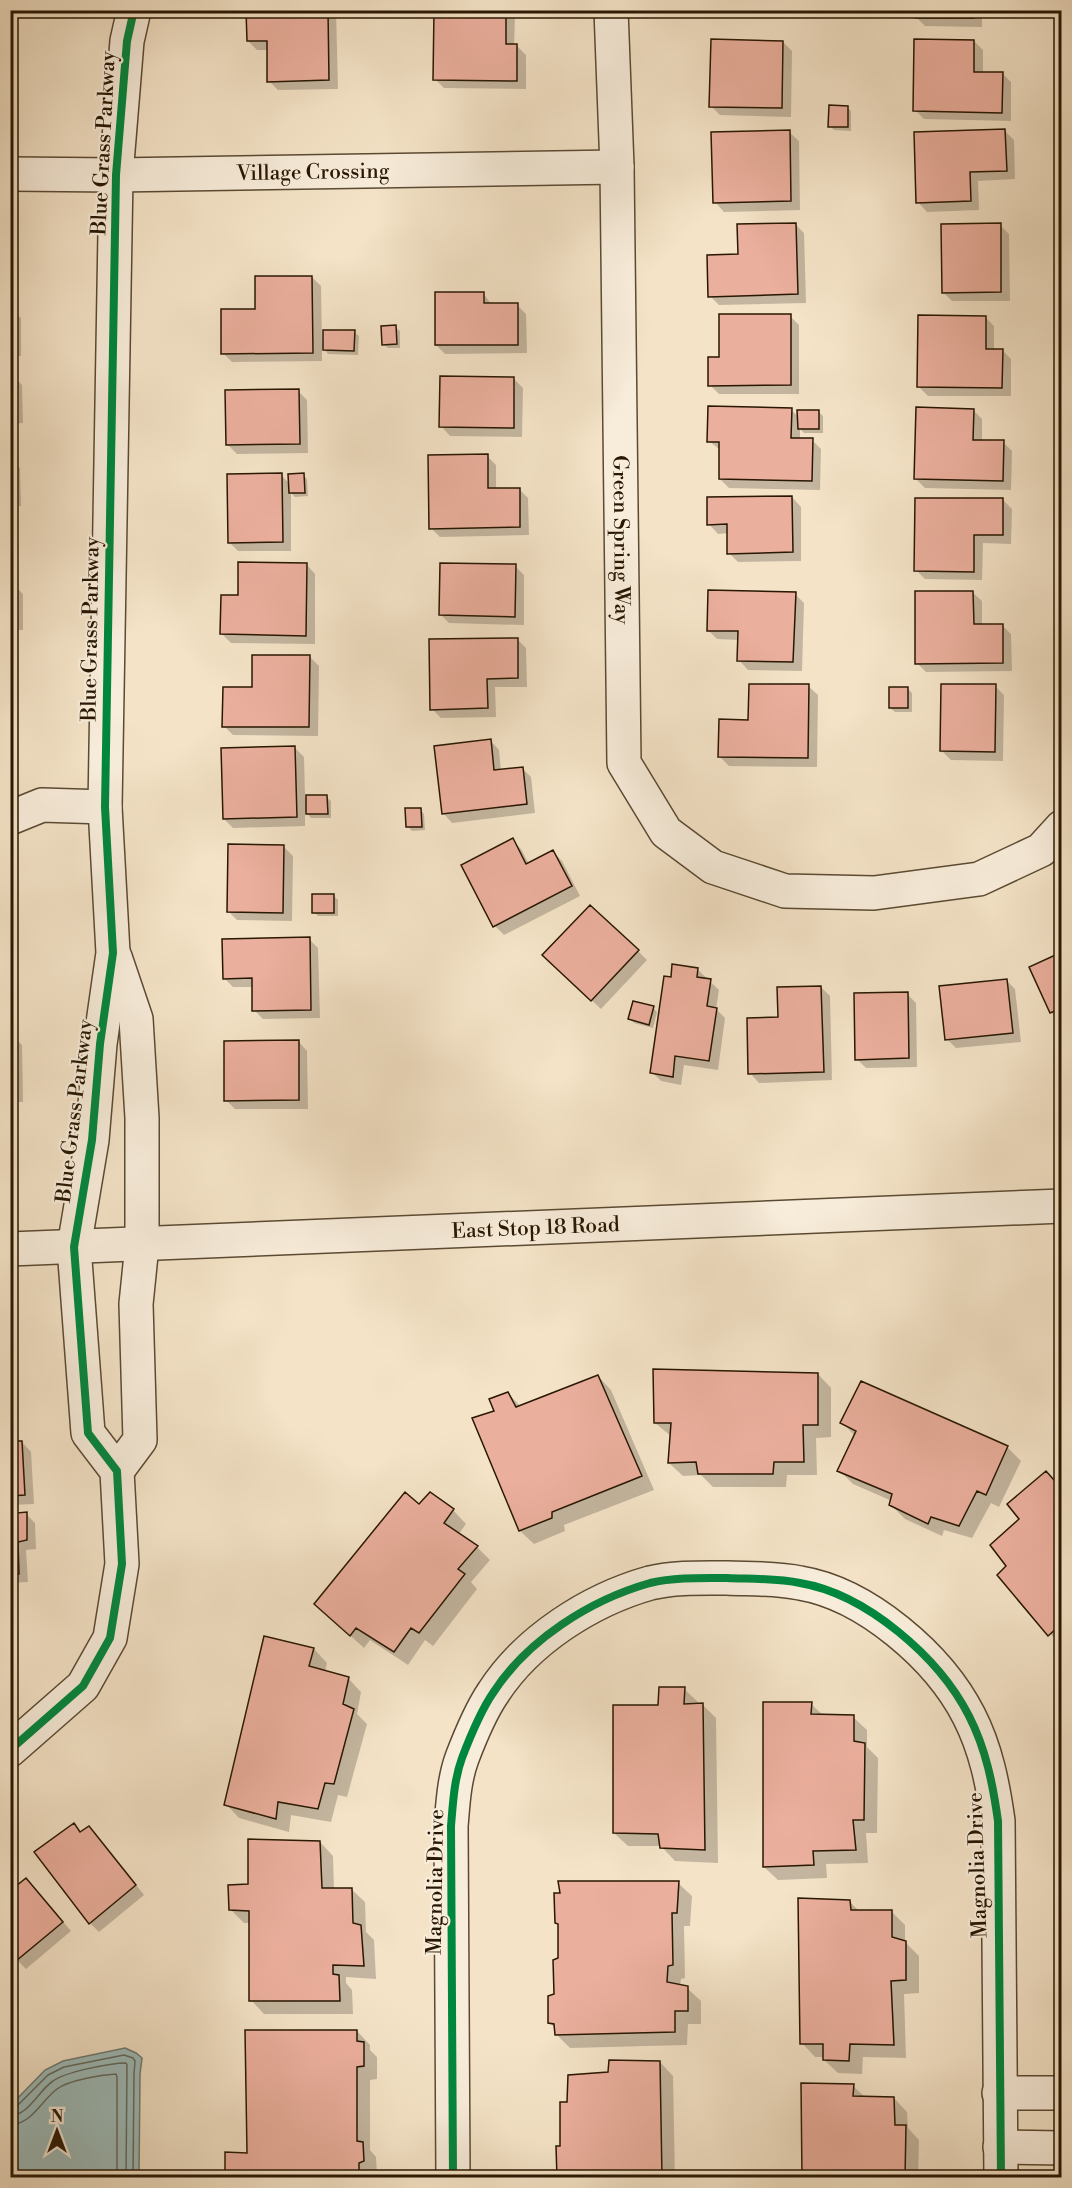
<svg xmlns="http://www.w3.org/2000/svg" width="1072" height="2188" font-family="'Libre Bodoni',serif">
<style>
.water{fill:#9dbdbc;stroke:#6e7b72;stroke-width:1.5}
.shadow{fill:#0003}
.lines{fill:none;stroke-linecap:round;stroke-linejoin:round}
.shore{stroke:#626a5f;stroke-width:1.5}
.building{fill:#ebaf9d;stroke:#281702;stroke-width:1.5}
.minor-casing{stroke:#5b4a33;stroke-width:36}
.minor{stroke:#f8eddb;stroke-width:33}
.cycleway-casing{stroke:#f8eddb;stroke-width:11}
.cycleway{stroke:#00873e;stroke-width:8}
.labels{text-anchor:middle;stroke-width:4.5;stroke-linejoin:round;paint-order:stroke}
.street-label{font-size:21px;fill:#281702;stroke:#f8eddb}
</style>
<rect width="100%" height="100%" fill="#f4e3c7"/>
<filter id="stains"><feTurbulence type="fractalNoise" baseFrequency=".00333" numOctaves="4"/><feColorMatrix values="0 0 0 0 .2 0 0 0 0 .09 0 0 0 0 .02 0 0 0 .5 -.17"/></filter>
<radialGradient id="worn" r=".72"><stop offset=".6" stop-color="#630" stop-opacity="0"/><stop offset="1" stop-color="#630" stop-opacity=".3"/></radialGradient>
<!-- water -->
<path class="water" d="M125 2048 136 2053 142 2058 140 2074 139 2177H11V2105L45 2070 63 2061Z"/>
<!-- shadow -->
<path class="shadow" d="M248 10H336L338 89 278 90 269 81 268 50H257L248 41Z
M435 10H508L515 17 514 46H517L526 55V89L444 88 435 79Z
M714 10H798V13L720 16Z
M880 10H898V12H881Z
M916 10H982V27L925 26 916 17Z
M974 41 983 50V73H1002L1011 82V121L924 119 915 110Z
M783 42 792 51 791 117 720 115 711 106Z
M847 107 851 111V131L834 130 830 126Z
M1005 131 1014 140 1015 179 978 181 979 210 927 212 918 202Z
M789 132 799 141 800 210 724 212 715 202Z
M795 224 804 233 806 303 719 305 710 296Z
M1000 225 1009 234 1010 301H952L943 292Z
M312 277 321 286 322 343 354 332 359 336 358 355 328 354 322 347V361L232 362 223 353 257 310Z
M483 293 492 305H517L526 314 527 353 445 354 436 345Z
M10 309 21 318V356H10Z
M790 316 799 325V394H719L710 385Z
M985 317 994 326V350H1002L1011 359V396H928L919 387Z
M395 327 400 331V348H388L383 344Z
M10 376H13L22 385 23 423 10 424Z
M514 379 523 388 522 437 450 436 441 426Z
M298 391 307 400 308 453 237 454 228 445Z
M791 410 799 417 818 411 823 416V433H804L800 429V440H812L821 449 820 490 729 488 720 479V450L709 441Z
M973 410 982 419V441L1003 442 1012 451 1011 490 925 488 916 479Z
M487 456 496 465V489H519L528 498 529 535 440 537 431 528Z
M10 459 20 468 21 506H10Z
M281 475 290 484 303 475 307 479 308 496 295 497 291 493V551H238L229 542Z
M792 497 801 507V561L738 562 729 553V533L718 534 709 524Z
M1003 500 1012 509 1011 544 983 543 982 580 925 579 916 570Z
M306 564 315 574V644L231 643 222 634 239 596Z
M515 566 524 575V625L449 623 440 614Z
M10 585H14L23 594V630H10Z
M972 592 982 601V625H1002L1011 634 1012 671 926 672 917 663Z
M795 594 804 603 802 671 748 670 739 660V640L717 639 708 630Z
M517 639 526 648 527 687H495L496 717 441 718 432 709Z
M310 657 319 666 318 736 233 735 224 726 253 688Z
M808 686 818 695 817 767 729 766 720 757 750 721Z
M995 686 1004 695 1003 761 951 760 942 751Z
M907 688 912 693V712H895L890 708Z
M490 740 499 750 501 771 522 768 531 777 535 813 452 823 443 813Z
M295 748 304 757 305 797H326L331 801V818H311L305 811V826L233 828 224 819Z
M420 809 424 814 425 830 412 831 408 827Z
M512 840 521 849 529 864 553 852 562 861 580 896 504 935 495 926Z
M284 847 293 856 292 921 237 920 228 911Z
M333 895 338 900V916H318L314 912Z
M309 939 318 948 320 1018 263 1019 254 1010 253 987H233L224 978Z
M638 951 647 960 601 1009 553 964Z
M1062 953V1021L1060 1022 1051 1012Z
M697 969 719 990 716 1009 725 1018 718 1070 684 1065 681 1085 661 1081 652 1072 672 978Z
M1006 980 1015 989 1021 1042 956 1048 947 1039Z
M821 987 830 996 832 1080 759 1083 750 1073 780 1019Z
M907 994 916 1003 917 1067 866 1068 857 1059Z
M653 1008 657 1012 653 1028 634 1023 630 1019Z
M10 1036H13L22 1045 23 1102H10Z
M298 1041 307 1051 308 1109H235L226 1100Z
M818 1374 831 1388V1437L816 1438 817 1475H787L786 1487H713L701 1475 683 1476 669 1463 671 1436 655 1423Z
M598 1376 611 1390 654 1490 564 1525 565 1531 534 1544 520 1531 474 1419 496 1411 508 1393 521 1407Z
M842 1422 1007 1447 1021 1461 999 1507 991 1503 972 1538 944 1530 942 1536 905 1519 891 1505 892 1501 853 1484 839 1470 855 1436Z
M10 1440 13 1443 22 1442 31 1452 34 1504 10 1505Z
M1062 1489V1647L999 1575Z
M419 1506 453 1510 466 1524 458 1535 477 1547 490 1560 471 1582 477 1589 433 1646 425 1640 408 1665 370 1640 364 1648 330 1617Z
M16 1511 19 1514H26L35 1523 36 1549 26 1550 28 1582 10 1583V1512Z
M314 1649 327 1663 325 1672 348 1678 361 1692 357 1714 367 1724 347 1797 338 1795 331 1822 291 1815 289 1832 239 1818 226 1804Z
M684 1689 698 1702V1705H703L716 1718 718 1863 675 1861 661 1846H628L614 1833 659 1706Z
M811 1704 824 1716 853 1717 867 1730V1747L878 1758 877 1833H866L868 1863 826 1864 827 1878 778 1880 764 1867Z
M74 1825 82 1833 89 1828 98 1837 144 1895 99 1932 90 1923Z
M320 1842 333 1856 334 1889H351L365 1902 366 1932 374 1940 376 1979 346 1977V1983L352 1990 353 2014H264L251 2000V1923H244L231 1910 250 1886Z
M678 1883 692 1896 690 1926H684L685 1978 681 1979 680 1986 687 1988 701 2001V2024H688L687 2045 570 2048 556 2034V2029L549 2022 555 1995Z
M16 1888 35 1889 71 1931 26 1969 17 1960Z
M850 1902 859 1911H891L905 1925V1942L919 1956V1993L904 1994 906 2058 863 2057 862 2074 838 2073 824 2060V2057H815L802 2043Z
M357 2031 370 2045V2050L377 2057V2079L370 2080V2150L376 2157 377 2175 372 2178H226Z
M660 2062 673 2076 675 2178H558L568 2103 609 2074Z
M853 2086 865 2097 894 2098 907 2112 908 2128 919 2140 918 2178H804Z"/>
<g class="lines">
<!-- shore -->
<path class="shore" d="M10 2108 17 2106 48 2075 64 2067 124 2055 133 2058 135 2061 134 2074 133 2178
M10 2116C29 2115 39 2090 53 2081 65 2072 110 2063 126 2063L127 2065 126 2178
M10 2125C32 2124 41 2101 57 2089 69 2080 101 2075 116 2074L117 2077V2178"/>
</g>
<!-- building -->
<path class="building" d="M246 10H328L329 80 267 82V41H247Z
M434 10H506V44H517V81L433 80Z
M915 10H974V18H915Z
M711 39 783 41 782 108 709 107Z
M914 39 974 40V72H1003L1002 113 913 111Z
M829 105 848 106V127H828Z
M1005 129 1007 171 970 172 971 201 916 203 914 132Z
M790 130 791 201 713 203 711 132Z
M796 223 798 294 708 297 707 255 738 254 737 224Z
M1001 223V292L942 293 941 224Z
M255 276H312L313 353 221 354V309H255Z
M435 292H484V303H518V345H435Z
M10 307H13V348H10Z
M719 314H791V385L708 386V357H719Z
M918 315 986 316V349H1003L1002 388 917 387Z
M396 325 397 344 382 345 381 326Z
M323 330H355L354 351 323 350Z
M14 374 15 415H10V375Z
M440 376 514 377V428L439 427Z
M299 389 300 444 226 445 225 390Z
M708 406 792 408 791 438H813L812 481 719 479V442H707Z
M916 407 974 409 973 440H1004L1003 481 914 479Z
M797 410H819V429H798Z
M488 454V488H520V527L429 529 428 455Z
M10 457H12L13 497H10Z
M282 473 283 542 228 543 227 474Z
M304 473 305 493H289L288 474Z
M792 496 793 552 727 554V524L707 525V497Z
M915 498H1003V535H974V572L914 571Z
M238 562 307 563 306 636 220 634 221 595H238Z
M440 563 516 564 515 617 439 615Z
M10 584H14L15 621H10Z
M708 590 796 592 793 662 737 661 738 631H707Z
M915 591H973L974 624H1003V663L915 664Z
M518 638V678L487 679 488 708 430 710 429 639Z
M252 655H310L309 727H222L223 687H252Z
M749 684H809L808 758 718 757 719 719 748 720Z
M941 684H996L995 752 940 751Z
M889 687H908V708H889Z
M491 739 494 770 523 767 527 804 442 814 434 746Z
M295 746 297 817 223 819 221 748Z
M306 795H327L328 814H306Z
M405 808H421L422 827H406Z
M513 838 526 864 553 850 572 886 493 927 461 865Z
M228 844 284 845 283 913 227 912Z
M312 894H334V913H312Z
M590 905 639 950 591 1001 542 955Z
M310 937 311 1010 252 1011V978L223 979 222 939Z
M1062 952V1008L1050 1013 1029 967Z
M672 964 698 968 697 977 711 979 707 1006 717 1008 709 1061 675 1056 673 1077 650 1073 664 976 671 977Z
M1007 979 1013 1033 945 1040 939 986Z
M821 986 824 1072 748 1074 747 1018 778 1017 777 987Z
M908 992 909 1058 855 1060 854 993Z
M633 1001 654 1006 649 1025 628 1019Z
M10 1034H14V1093H10Z
M299 1040V1100L224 1101V1041Z
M653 1369 818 1373V1425H803L804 1462H774L773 1474H698L696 1462 668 1463 671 1423H654Z
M598 1375 642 1476 552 1512V1518L519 1531 472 1418 494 1411 489 1399 508 1392 516 1407Z
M861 1381 1008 1446 986 1495 977 1491 959 1526 931 1517 928 1524 889 1505 892 1494 837 1471 856 1431 840 1423Z
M10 1441H22L25 1495 10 1496Z
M1046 1471 1062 1489V1633L1057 1628 1048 1636 997 1575 1006 1566 990 1545 1019 1519 1007 1504Z
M405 1492 419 1504 430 1492 454 1509 444 1523 478 1546 458 1569 465 1574 419 1633 411 1628 394 1652 356 1628 350 1636 314 1604Z
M10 1510H17V1513L27 1512V1540L18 1542 19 1574H10Z
M264 1636 314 1648 309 1666 349 1677 343 1704 354 1709 334 1784 325 1783 318 1809 278 1802 276 1819 224 1805Z
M659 1687H685L684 1704 703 1703 705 1850 660 1848 658 1834 613 1833V1705H658Z
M763 1702H812L811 1714 854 1715V1741L865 1743 864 1820H853L856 1850 813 1851 814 1865 763 1867Z
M74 1823 80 1832 89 1826 136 1885 89 1924 34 1852Z
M248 1839 320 1841 322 1888H352L353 1923 361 1925 364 1966 333 1965V1974L339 1975 340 2001H249V1911L229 1910 228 1885 248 1884Z
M26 1878 63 1922 16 1961 10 1954V1881L16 1886Z
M558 1881H679L677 1913H672L673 1965 668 1966 667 1982 688 1986V2011H675V2032L555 2035 554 2024 548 2023V1996L554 1994 553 1960 558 1958V1924L555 1923 554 1893H560Z
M798 1898 850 1900 851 1910H892V1937L906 1941V1980L891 1981 894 2045 850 2044 849 2061 823 2060V2044H800Z
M245 2030H357V2041L364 2042V2066L357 2067V2141L363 2142 364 2161 359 2163V2176L225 2178V2152L247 2153Z
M609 2060 660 2061 662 2178H557L556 2146H560V2102H567L568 2075 608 2072Z
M801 2083 854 2084 853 2096 894 2097 895 2125H906L905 2178H802Z"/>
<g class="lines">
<defs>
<g id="minor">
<path id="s1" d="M611 10 617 167 624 763 666 832 713 867 785 891 874 893 979 879 1041 850 1062 827"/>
<path id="s2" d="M10 174 116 175 617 167"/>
<path d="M10 818 42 805 105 807"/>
<path d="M115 957 136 1019 142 1118V1245L136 1304 140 1440 117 1471"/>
<path id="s3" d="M10 1249 1062 1206"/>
<path d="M10 1750 83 1686 110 1638 122 1564 117 1471 88 1433 74 1247 92 1140 100 1044 113 953 105 807 116 175 127 41 134 10"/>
<path d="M999 2093H1062"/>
<path d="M1000 2147 1062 2148"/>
<path d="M453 2178 451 1826C453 1803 454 1780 462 1758 470 1737 480 1712 493 1693 527 1640 590 1600 650 1583 675 1577 702 1578 727 1578 751 1579 776 1578 800 1583 866 1594 939 1657 969 1716 986 1749 993 1785 998 1821L1001 2178"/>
</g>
</defs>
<!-- minor casing -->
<use href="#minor" class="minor-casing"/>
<!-- minor -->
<use href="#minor" class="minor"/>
<defs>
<path id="cycleway" d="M10 1750 83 1686 110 1638 122 1564 117 1471 88 1433 74 1247 92 1140 100 1044 113 953 105 807 116 175 127 41 134 10
M453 2178 451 1826C453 1803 454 1780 462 1758 470 1737 480 1712 493 1693 527 1640 590 1600 650 1583 675 1577 702 1578 727 1578 751 1579 776 1578 800 1583 866 1594 939 1657 969 1716 986 1749 993 1785 998 1821L1001 2178"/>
</defs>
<!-- cycleway casing -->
<use href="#cycleway" class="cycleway-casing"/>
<!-- cycleway -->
<use href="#cycleway" class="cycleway"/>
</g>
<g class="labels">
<!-- street labels -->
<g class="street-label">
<text transform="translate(103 143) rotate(-87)" y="7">Blue Grass Parkway</text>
<text dy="7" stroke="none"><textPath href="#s2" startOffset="303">Village Crossing</textPath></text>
<text dy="7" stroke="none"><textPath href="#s1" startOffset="530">Green Spring Way</textPath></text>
<text transform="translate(90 629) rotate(-89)" y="7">Blue Grass Parkway</text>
<text transform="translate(74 1111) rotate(-83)" y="7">Blue Grass Parkway</text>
<text dy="7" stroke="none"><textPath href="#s3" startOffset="526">East Stop 18 Road</textPath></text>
<text transform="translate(977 1865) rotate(-92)" y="7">Magnolia Drive</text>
<text transform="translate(435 1882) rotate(-89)" y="7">Magnolia Drive</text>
</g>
</g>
<!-- margin -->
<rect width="1072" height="2188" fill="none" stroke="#f4e3c7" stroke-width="36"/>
<rect x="12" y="12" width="1048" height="2164" fill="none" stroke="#281702" stroke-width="3"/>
<rect x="18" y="18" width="1036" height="2152" fill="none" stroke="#281702" stroke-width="1.5"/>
<!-- north arrow -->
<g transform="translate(57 2131)" stroke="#f8eddb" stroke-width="4.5" paint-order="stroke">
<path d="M0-4.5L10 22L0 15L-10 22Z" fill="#281702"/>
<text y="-9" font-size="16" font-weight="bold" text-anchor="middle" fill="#281702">N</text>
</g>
<rect width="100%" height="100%" filter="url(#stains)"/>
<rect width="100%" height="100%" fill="url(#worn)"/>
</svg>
